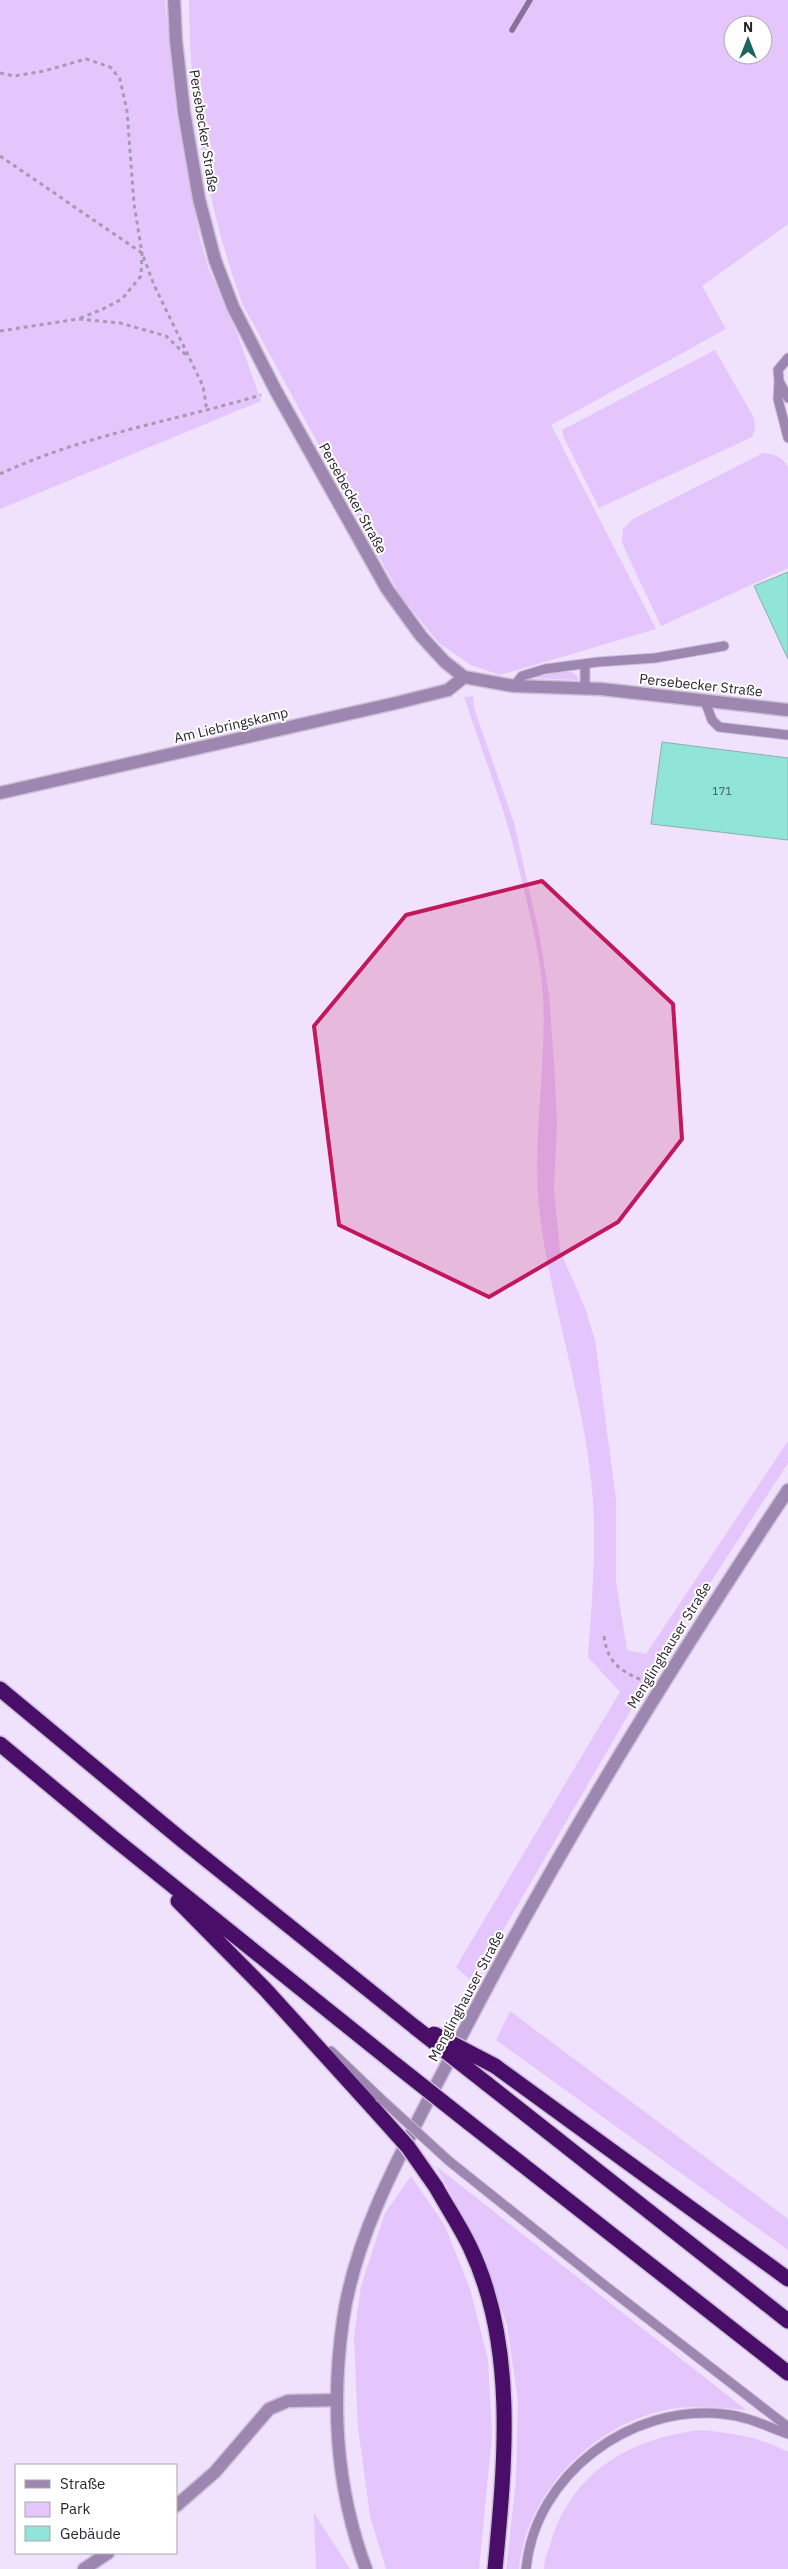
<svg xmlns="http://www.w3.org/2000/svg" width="788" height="2569" font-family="'IBM Plex Sans',sans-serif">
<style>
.green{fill:#e4c5fc;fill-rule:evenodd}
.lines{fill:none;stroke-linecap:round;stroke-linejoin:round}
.stream{stroke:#877099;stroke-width:5.5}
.building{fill:#90e4d8;stroke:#8bb0aa}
.service-casing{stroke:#ccbfd8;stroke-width:11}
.minor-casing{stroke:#ccbfd8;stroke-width:15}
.tertiary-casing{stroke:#ccbfd8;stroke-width:15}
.motorway-casing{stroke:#ccbfd8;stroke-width:18}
.path{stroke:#a69ab0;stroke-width:3;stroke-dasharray:4 4;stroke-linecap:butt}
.service{stroke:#9d86af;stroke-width:9}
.minor{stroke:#9d86af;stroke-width:12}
.tertiary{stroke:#9d86af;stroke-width:12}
.motorway{stroke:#490f68;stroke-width:15}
.service-bridge-casing{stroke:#ccbfd8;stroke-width:11;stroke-linecap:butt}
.motorway-bridge-casing{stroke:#ccbfd8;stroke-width:18;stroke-linecap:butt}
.service-bridge{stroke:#9d86af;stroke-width:9}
.motorway-bridge{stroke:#490f68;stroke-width:15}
.marked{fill:#c2185b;fill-opacity:0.2;stroke:#c2185b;stroke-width:4;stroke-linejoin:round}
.labels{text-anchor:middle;stroke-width:4;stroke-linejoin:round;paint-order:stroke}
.number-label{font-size:11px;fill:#445458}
.street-label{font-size:14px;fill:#2a242e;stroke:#fff}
</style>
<rect width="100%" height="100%" fill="#f0e1fd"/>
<!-- green -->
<path class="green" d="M0 0H165L176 111 200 239 208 267 237 333 261 401 0 509Z
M189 0H788V224L702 286 726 329 551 425 656 629 500 675 471 665 439 643 400 595 243 305C208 212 189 99 189 0ZM733 25H763V55H733Z
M715 350 754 418 755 428 752 437 599 508 564 438 562 430Z
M763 453C775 454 782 457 788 467V568L661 626 622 543 623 529 633 519Z
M560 672H572L578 677 577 680 531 678Z
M473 696 474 708 514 823 539 933 549 994 554 1063 557 1122 554 1189 560 1251 585 1308 595 1340 616 1500V1582L627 1650 646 1654 788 1441V1463L660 1660 473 1982 456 1967 620 1692 588 1657C592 1605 596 1552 593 1500 586 1403 552 1311 540 1216 531 1142 547 1069 543 995 541 961 533 927 525 894 519 870 514 846 507 823 494 781 478 739 464 697Z
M510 2011 788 2219V2250L496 2040Z
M436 2166 746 2410C717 2408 690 2404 662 2411 590 2427 526 2495 519 2569H506L516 2480 518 2401 507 2325 483 2255Z
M411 2176 445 2226 470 2289 488 2360 492 2435 479 2569H386L370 2516 358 2427 354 2338 361 2286 385 2213Z
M701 2430C732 2433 760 2437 788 2452V2569H544C544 2559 549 2549 552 2539 574 2470 632 2438 701 2430Z
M314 2513 350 2569H316Z"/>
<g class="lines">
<!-- stream -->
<path class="stream" d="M512 30 530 0"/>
</g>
<!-- building -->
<path class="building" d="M788 572V659L754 586Z
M662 742 788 758V840L651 824Z"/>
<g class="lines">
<defs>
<path id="service" d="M788 358 778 370 779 381 788 398
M779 381 778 399 788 438
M514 686 522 676 545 669 598 662 655 658 724 646
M585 688V664
M705 701 712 720 719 727 788 735
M331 2051 379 2097
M449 2161 603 2284 788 2427
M526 2569C535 2474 631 2404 723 2414 747 2416 766 2426 788 2434"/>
<path id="minor" d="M174 0 176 41 184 112 199 199 215 260 233 307 276 391 387 589 421 636 445 662 464 677 514 686 601 689 788 710
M0 793 396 703 448 690 464 677
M176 2506 215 2472 269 2409 288 2401 337 2400
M84 2569 108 2553"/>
<path id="tertiary" d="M366 2569C336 2489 331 2404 343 2320 356 2230 406 2144 447 2064 548 1865 665 1676 788 1490"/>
<path id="motorway" d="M0 1689 182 1840 416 2028
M0 1744 112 1837 396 2065
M178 1901 265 1989 373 2108
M495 2066 788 2279
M486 2083 788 2321
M468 2122 788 2373
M436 2187C447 2207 460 2226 470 2247 517 2345 505 2464 495 2569"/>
</defs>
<!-- service casing -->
<use href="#service" class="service-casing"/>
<!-- minor casing -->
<use href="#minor" class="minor-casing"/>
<!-- tertiary casing -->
<use href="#tertiary" class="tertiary-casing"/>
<!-- motorway casing -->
<use href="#motorway" class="motorway-casing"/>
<!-- path -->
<path class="path" d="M0 73 14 76 44 71 86 59 110 67 120 79 127 111 134 204 142 253 141 276 122 299 103 309 78 319
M0 156 142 253 154 285 203 386 207 411
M0 331 78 319 120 323 166 336 187 356
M0 474C83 435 174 421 261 395
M604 1636C608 1666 622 1671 648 1683"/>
<!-- service -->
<use href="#service" class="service"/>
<!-- minor -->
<use href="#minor" class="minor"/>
<!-- tertiary -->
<use href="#tertiary" class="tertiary"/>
<!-- motorway -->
<use href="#motorway" class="motorway"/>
<defs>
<path id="service-bridge" d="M379 2097 449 2161"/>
<path id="motorway-bridge" d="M416 2028 486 2083
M434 2034 495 2066
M396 2065 468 2122
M373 2108 408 2147 436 2187"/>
</defs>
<!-- service-bridge casing -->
<use href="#service-bridge" class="service-bridge-casing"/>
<!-- motorway-bridge casing -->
<use href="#motorway-bridge" class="motorway-bridge-casing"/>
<!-- service-bridge -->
<use href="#service-bridge" class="service-bridge"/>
<!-- motorway-bridge -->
<use href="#motorway-bridge" class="motorway-bridge"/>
</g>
<!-- marked area -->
<path class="marked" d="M542 881 673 1004 682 1139 618 1222 489 1297 339 1225 314 1026 406 915Z"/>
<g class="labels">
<!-- number labels -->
<g class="number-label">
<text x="722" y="795">171</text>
</g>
<!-- street labels -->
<g class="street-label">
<text transform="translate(204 131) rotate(81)" y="5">Persebecker Straße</text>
<text transform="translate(353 498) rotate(61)" y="5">Persebecker Straße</text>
<text transform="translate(701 685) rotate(6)" y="5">Persebecker Straße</text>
<text transform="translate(231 725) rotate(-13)" y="5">Am Liebringskamp</text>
<text transform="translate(669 1645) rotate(-58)" y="5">Menglinghauser Straße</text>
<text transform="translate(466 1996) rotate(-62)" y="5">Menglinghauser Straße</text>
</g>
</g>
<!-- legend -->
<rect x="15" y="2464" width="162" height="90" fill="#ffffff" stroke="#aaa7ab"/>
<rect x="25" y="2480" width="25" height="8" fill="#9d86af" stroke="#aaa7ab"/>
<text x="60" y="2489" font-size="15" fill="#2a242e">Straße</text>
<rect x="25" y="2502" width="25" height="15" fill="#e4c5fc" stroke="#aaa7ab"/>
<text x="60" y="2514" font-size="15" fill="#2a242e">Park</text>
<rect x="25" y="2526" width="25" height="15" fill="#90e4d8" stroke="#aaa7ab"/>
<text x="60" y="2539" font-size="15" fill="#2a242e">Gebäude</text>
<!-- north arrow -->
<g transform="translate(748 40)"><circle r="24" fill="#ffffff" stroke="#aaa7ab"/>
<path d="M0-4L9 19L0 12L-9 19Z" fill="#1a655d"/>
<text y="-8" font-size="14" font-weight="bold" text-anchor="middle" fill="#2a242e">N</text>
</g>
</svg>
